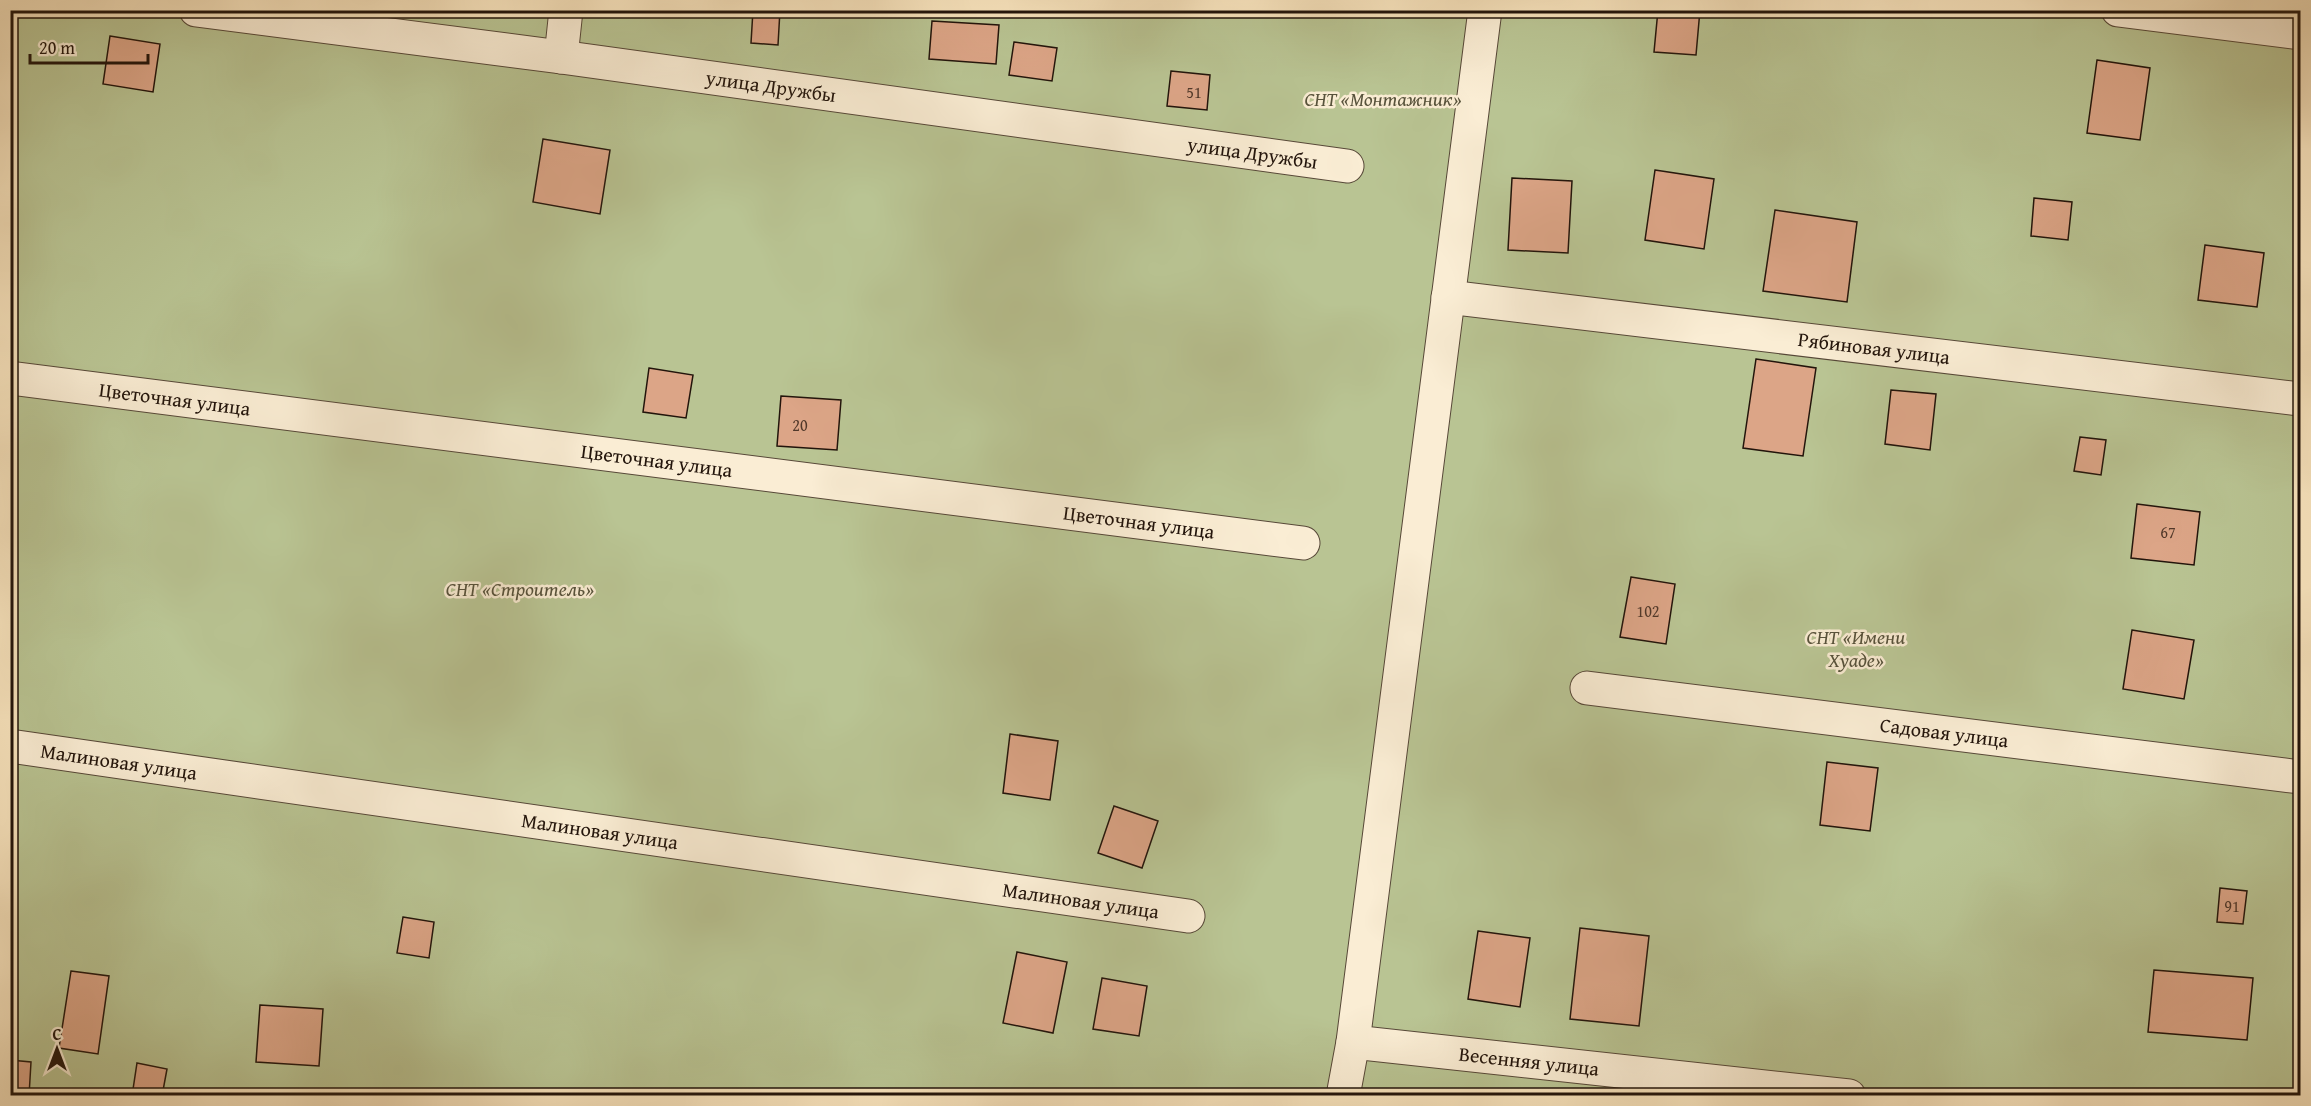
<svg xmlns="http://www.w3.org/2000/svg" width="2311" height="1106" font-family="'Gentium Book Plus',serif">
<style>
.green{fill:#b9c493;stroke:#6e6c4f;stroke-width:1.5}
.building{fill:#dca587;stroke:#22140b;stroke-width:1.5}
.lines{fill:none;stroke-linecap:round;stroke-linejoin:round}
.minor-casing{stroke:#574838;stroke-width:35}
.minor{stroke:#faedd4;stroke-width:33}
.labels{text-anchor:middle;stroke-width:5;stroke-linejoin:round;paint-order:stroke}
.number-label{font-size:16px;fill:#50382a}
.street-label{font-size:20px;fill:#22140b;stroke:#faedd4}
.park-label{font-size:20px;font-style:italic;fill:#57523b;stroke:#faedd4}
</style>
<rect width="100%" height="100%" fill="#f7e3bd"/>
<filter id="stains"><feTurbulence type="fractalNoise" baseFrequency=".00333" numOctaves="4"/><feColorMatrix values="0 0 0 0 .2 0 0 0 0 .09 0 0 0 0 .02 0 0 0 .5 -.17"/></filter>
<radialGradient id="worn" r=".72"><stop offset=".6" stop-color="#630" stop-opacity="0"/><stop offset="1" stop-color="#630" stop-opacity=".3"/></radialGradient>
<!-- green -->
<path class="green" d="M10 11H2300V1095H11Z"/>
<!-- building -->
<path class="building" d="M753 10H780L778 45 751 43Z
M1658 10H1700L1696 55 1654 52Z
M932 21 999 25 996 64 929 59Z
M110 36 160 44 153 92 103 84Z
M1014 42 1057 48 1052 81 1009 75Z
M2097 60 2150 68 2140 140 2087 133Z
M1171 71 1210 75 1207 110 1167 106Z
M543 139 610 150 600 214 533 202Z
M1655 170 1714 179 1704 249 1645 240Z
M1512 178 1572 181 1568 253 1508 250Z
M2034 198 2072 202 2068 240 2031 236Z
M1775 210 1857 222 1847 302 1763 291Z
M2205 245 2264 253 2257 307 2198 300Z
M1756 359 1816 368 1803 456 1743 448Z
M649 368 693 375 686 418 643 412Z
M1891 390 1936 394 1930 450 1885 444Z
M781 396 841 400 837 450 777 446Z
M2080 437 2106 440 2101 475 2074 471Z
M2137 504 2200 512 2194 565 2131 558Z
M1631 577 1675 584 1666 644 1620 637Z
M2132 630 2194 640 2184 699 2123 689Z
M1010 734 1058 741 1050 800 1003 793Z
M1827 762 1878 768 1870 831 1820 825Z
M1114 806 1158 821 1142 868 1098 853Z
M2220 888 2247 891 2243 924 2217 922Z
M403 917 434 922 429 958 397 953Z
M1580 928 1649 936 1639 1026 1570 1019Z
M1478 931 1530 938 1520 1007 1468 999Z
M1017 952 1067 962 1053 1033 1003 1023Z
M2154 970 2253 978 2247 1040 2148 1032Z
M71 971 109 976 98 1054 59 1048Z
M1102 978 1147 986 1139 1036 1093 1029Z
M260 1005 323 1009 319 1066 256 1062Z
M10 1060 31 1062 29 1096H10Z
M137 1063 167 1069 162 1096H132Z"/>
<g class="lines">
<defs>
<g id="minor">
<path id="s1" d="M196 10 561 57 1347 166"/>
<path d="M2118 10 2300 33"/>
<path d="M561 57 566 10"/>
<path id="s2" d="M1448 297 2300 399"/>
<path id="s3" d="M10 378 1303 543"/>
<path id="s4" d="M1587 688 2300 777"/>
<path id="s5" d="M10 746 1188 916"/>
<path id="s6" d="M1353 1042 1849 1096"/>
<path d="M1343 1096 1353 1042 1485 10"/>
</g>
</defs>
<!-- minor casing -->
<use href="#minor" class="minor-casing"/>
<!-- minor -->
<use href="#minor" class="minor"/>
</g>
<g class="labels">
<!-- number labels -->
<g class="number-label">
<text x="1194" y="98">51</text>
<text x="800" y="431">20</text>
<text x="2168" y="538">67</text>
<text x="1648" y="617">102</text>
<text x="2232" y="912">91</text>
</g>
<!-- street labels -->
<g class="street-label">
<text dy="7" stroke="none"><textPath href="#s1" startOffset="580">улица Дружбы</textPath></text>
<text dy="7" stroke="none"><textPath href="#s1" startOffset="1066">улица Дружбы</textPath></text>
<text dy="7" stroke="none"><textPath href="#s2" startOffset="429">Рябиновая улица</textPath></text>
<text dy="7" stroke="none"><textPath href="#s3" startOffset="166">Цветочная улица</textPath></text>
<text dy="7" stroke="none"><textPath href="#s3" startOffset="652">Цветочная улица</textPath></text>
<text dy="7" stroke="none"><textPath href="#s3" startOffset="1138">Цветочная улица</textPath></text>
<text dy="7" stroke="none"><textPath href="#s4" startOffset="360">Садовая улица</textPath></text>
<text dy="7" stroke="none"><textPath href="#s5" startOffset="110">Малиновая улица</textPath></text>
<text dy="7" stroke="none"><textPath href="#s5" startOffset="596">Малиновая улица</textPath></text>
<text dy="7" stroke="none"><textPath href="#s5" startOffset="1082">Малиновая улица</textPath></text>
<text dy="7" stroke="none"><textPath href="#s6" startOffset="177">Весенняя улица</textPath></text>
</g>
<!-- park labels -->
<g class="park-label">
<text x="1383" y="106">СНТ «Монтажник»</text>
<text x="520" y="596">СНТ «Строитель»</text>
<text x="1856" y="644">СНТ «Имени<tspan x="1856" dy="23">Хуаде»</tspan></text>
</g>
</g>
<!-- margin -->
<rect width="2311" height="1106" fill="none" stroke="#f7e3bd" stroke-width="36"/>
<rect x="12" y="12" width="2287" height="1082" fill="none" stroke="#22140b" stroke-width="3"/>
<rect x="18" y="18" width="2275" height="1070" fill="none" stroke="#22140b" stroke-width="1.5"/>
<!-- north arrow -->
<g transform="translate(57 1049)" stroke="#faedd4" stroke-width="4.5" paint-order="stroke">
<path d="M0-4.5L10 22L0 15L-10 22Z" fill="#22140b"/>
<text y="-9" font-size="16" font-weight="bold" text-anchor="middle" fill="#22140b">С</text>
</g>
<!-- scale -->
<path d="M30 54v9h118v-9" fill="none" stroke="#22140b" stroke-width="3"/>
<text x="39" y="54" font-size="18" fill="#22140b" stroke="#faedd4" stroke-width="4.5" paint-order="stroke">20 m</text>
<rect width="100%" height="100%" filter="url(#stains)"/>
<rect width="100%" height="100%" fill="url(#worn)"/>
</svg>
